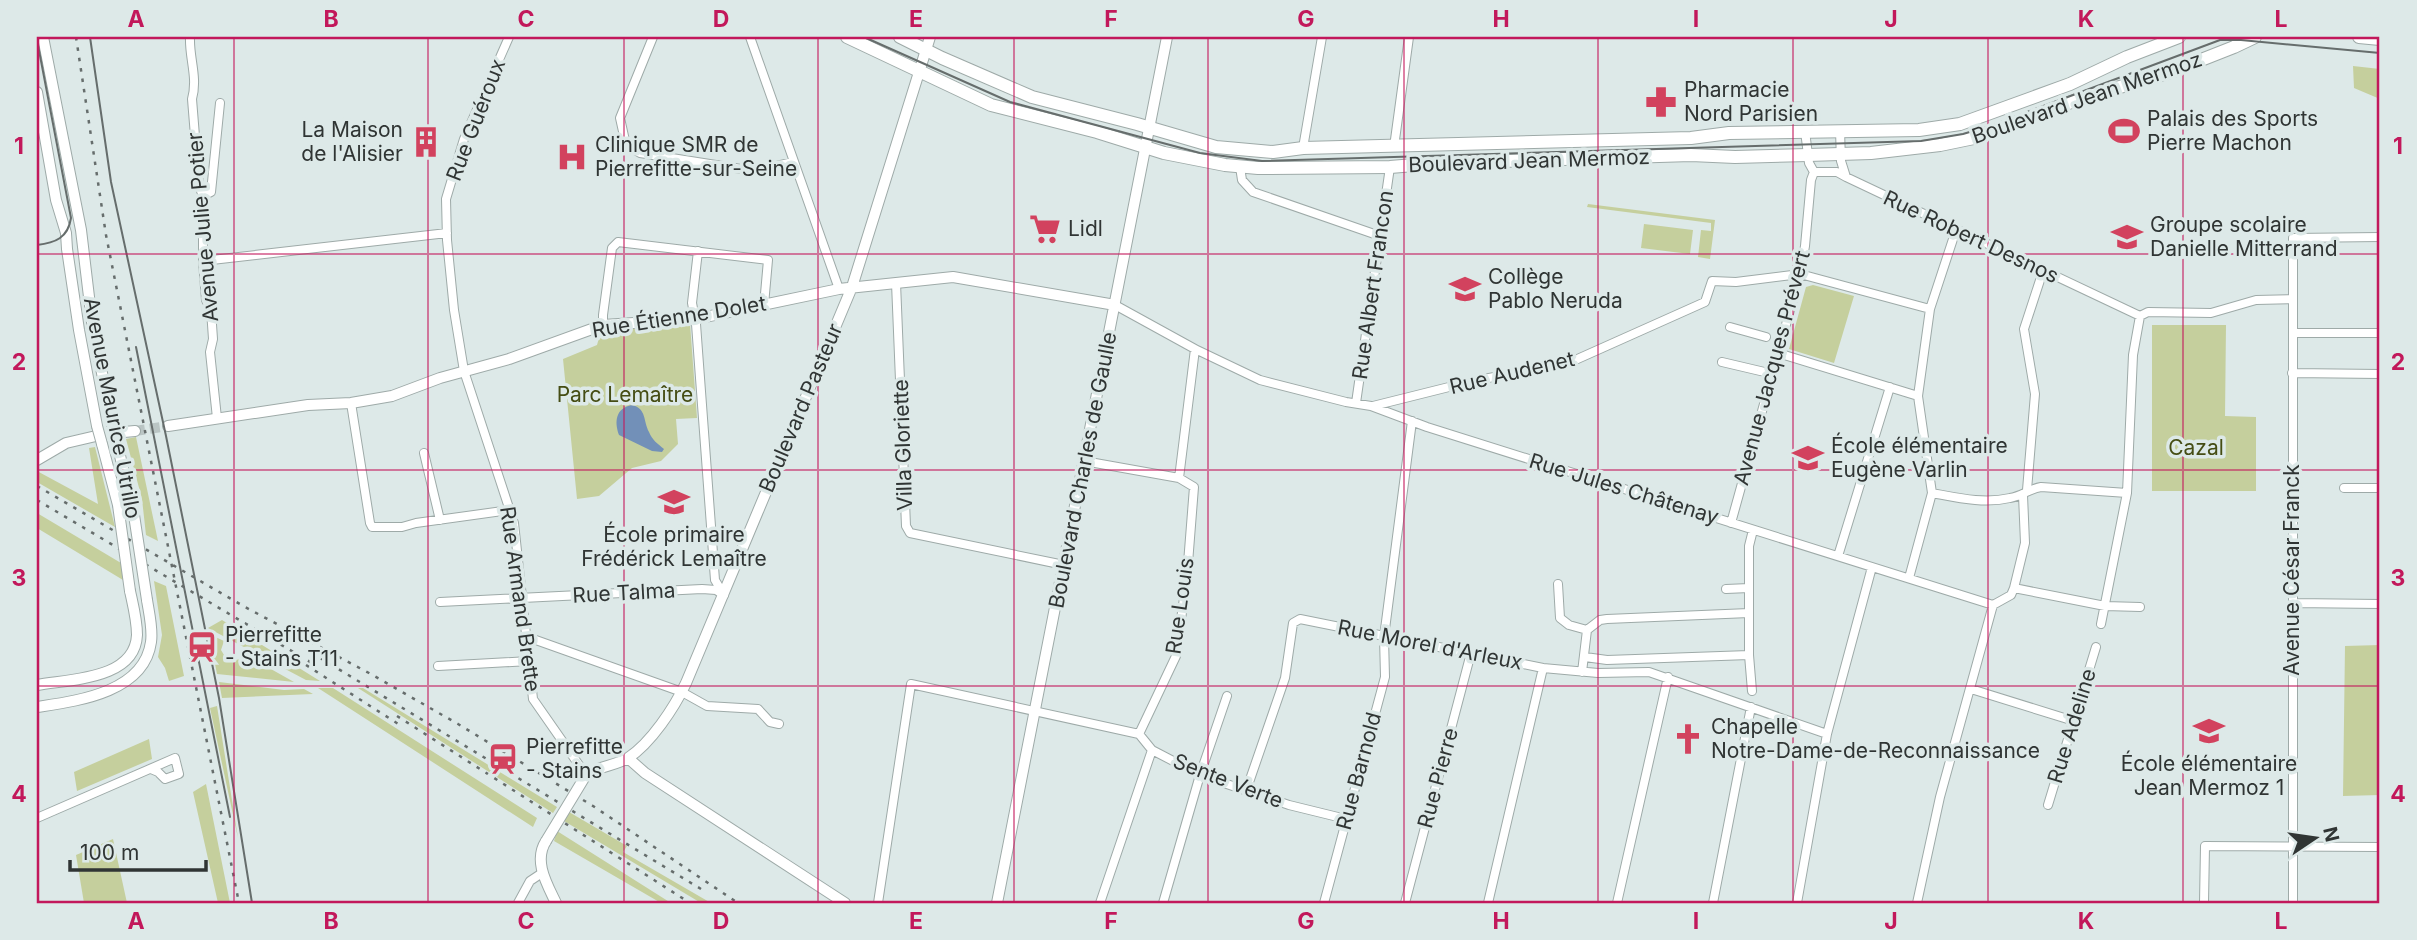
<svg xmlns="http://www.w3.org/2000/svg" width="2417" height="940" font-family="Inter,sans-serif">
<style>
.green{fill:#c5cf9d}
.water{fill:#7290b8}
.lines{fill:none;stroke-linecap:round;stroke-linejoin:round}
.secondary-tunnel{stroke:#bac5c4;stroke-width:10;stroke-dasharray:10 5;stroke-linecap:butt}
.street-casing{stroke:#9eaaa8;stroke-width:10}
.secondary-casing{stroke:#9eaaa8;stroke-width:12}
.primary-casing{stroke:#9eaaa8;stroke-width:14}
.street{stroke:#fff;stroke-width:8}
.secondary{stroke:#fff;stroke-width:10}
.primary{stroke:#fff;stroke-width:12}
.tram{stroke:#666d6c;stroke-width:2}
.rail{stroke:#666d6c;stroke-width:2.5;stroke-dasharray:3.5 7;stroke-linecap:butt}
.secondary-bridge-casing{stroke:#9eaaa8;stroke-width:12;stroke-linecap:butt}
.secondary-bridge{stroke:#fff;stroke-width:10}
.grid{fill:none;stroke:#c2185b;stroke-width:2;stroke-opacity:0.55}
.labels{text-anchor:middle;stroke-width:7;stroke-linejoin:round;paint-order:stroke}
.poi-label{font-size:21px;fill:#303534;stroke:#dde9e8;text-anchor:start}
.street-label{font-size:21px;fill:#303534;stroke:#dde9e8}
.park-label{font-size:21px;fill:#454d14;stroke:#dde9e8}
.neatline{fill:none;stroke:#c2185b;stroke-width:2.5}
.grid-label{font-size:23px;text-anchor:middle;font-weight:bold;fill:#c2185b}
</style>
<rect width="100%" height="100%" fill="#dde9e8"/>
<!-- green -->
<path class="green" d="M2353 66 2380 69V99L2354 88Z
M1588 204 1715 220 1710 259 1698 257 1701 230 1711 231V223L1587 207Z
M1644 224 1693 230 1690 254 1641 248Z
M1813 285 1854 296 1834 363 1789 349 1806 287Z
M690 324 697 418 676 419 678 444 661 461 632 468 599 496 577 499 563 359 597 345 601 331Z
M2152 325H2226L2225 416 2256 417V491H2152Z
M136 437 158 541 146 535 142 499 126 439Z
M95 447 115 527 37 482V471L98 504 89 448Z
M37 513 121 563 123 580 37 528Z
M154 581 166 586 184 676 169 681 165 668 158 657 162 635Z
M222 620 320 681 306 680 208 628Z
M209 634 224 641 221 650 227 660 253 659 294 682 217 674Z
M2380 645V795L2343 796 2345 646Z
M219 682 284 690 304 689 313 694 222 698Z
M318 688H333L537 818 533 827Z
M358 688H363L557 807 553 813Z
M217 706 238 838 210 708Z
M149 739 152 759 77 791 74 772Z
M206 784 230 903H218L193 792Z
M569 812 627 846 623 852 711 903H701L564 821Z
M557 831 671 903H661L554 841Z
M113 839 127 903H84L76 855Z"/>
<!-- water -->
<path class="water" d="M632 405C647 409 643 421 649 432 652 440 658 444 664 449L662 452 652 451 619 435C614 421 616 408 632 405Z"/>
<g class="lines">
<!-- secondary-tunnel -->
<path class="secondary-tunnel" d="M135 431 168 426"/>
<defs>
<path id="street" d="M190 37C189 58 198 77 192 99L199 186 203 196V261L206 300 211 310 213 339 210 352 217 418
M509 37 464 139 446 199 447 240 454 310 464 371 514 523 533 699 586 775
M653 37 620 118 626 145 640 153 754 171 793 162
M750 37 839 289
M1840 130 1841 161 1846 177 2140 316
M1394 147 1409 37
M1303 148 1322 37
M1240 167 1242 180 1253 192 1380 236
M1814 172H1837L1846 177
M203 196 211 192 220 103
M698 251 692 303 696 324 715 580 724 595
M203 261 447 233
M896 283 906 526 910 533 1064 565
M1115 305 1195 349 1260 380 1346 402 1371 406 1427 427 1993 605 2011 595 2014 588 2105 606 2140 607
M2140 316 2148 312 2211 313 2256 300 2293 299
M603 325V315L612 248 618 242 768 260 764 305
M1730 327 1766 337
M2293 333H2380
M1778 353 1918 396
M1722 362 1773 374
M2292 373 2380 374
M351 403 370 523 372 527H402L416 523 510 510
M1356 403 1390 167
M1373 406 1469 382 1573 361 1705 302 1712 281 1736 282 1800 274 1930 309
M424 453 440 520
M1084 461 1179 478 1194 487 1187 576 1176 656 1139 734
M1179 478 1195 349
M2344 488H2380
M2027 490 2035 394 2024 329 2043 271
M1932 493C1959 498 1984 504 2010 498 2022 496 2029 489 2041 487L2127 493
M1731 523 1800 274 1805 246 1811 180 1814 172 1809 163 1805 131
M1838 556 1890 387
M1909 578 1932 493 1918 396 1930 309 1956 230
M1558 584 1560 618 1569 625 1587 630 1582 672
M2014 588 2025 543 2023 495
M1726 589 1749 588
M440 602 702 589 716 590 722 594
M2293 603 2380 604
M2101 624 2127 493 2133 355 2140 316
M1587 630 1600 620 1607 619 1749 613
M526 640 533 639 682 692 707 706 758 709 770 722 779 724
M1749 655 1752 691
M1585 657 1607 660 1749 655V546L1753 530
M438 666 529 661
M1971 689 2074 721
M1246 791 1285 678 1293 623 1300 619 1543 668 1598 673 1649 672 1827 734
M2048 805 2096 647
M37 818 175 758 179 774 165 779 158 772 151 769
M518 903 530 881 542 873
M878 903 911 684 1139 734 1152 750 1200 775 1289 805 1346 819
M1100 903 1152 750
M1163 903 1200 775 1227 696
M1324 903 1385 677 1384 637 1412 421
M1405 903 1471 653
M1488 903 1543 668
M1617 903 1668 677
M1713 903 1751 707
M1797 903 1827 734 1872 567
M1917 903 1940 797 1993 605
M2204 903 2205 846 2380 847
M2293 903V238L2380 237"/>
<path id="secondary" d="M43 37 81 230 92 322 112 424
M37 92 56 200 66 233 67 249 79 330 97 426
M168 426 308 405 351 403 392 396 440 378 509 359 603 325 696 319 839 289 953 277 1115 305
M124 432 135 431
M117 443 134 515
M102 444 118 505
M37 460 66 443 96 436
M37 685C69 679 135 680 137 635 137 620 133 605 130 591
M37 707C76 701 144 693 151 642 153 629 149 613 147 600
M628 758 645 773 845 903
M586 775C598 766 615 766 628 758 651 743 674 708 686 683L852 287 930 37
M546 841C533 861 547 884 556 903
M997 903 1167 37"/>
<path id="primary" d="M847 37 991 105 1097 132 1164 153 1225 165 1258 168 1390 167 1439 163 1691 155 1735 157 1808 155 1871 153 1940 145 1974 138 2082 98 2168 73 2234 47 2255 37
M900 37 942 58 1032 97 1137 124 1216 147 1273 152 1303 148 1691 138 1729 133 1919 130 1960 124 2070 84 2127 57 2179 37
M2359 37 2380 39"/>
</defs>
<!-- street casing -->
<use href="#street" class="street-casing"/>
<!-- secondary casing -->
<use href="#secondary" class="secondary-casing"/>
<!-- primary casing -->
<use href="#primary" class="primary-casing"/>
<!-- street -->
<use href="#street" class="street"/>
<!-- secondary -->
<use href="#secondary" class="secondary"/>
<!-- primary -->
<use href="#primary" class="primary"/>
<!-- tram -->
<path class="tram" d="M90 37 111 182 166 436 219 698 252 903
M864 37 1010 102 1200 153 1262 161 1921 141 1963 134 1993 125 2220 40H2241L2380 53
M37 40 71 218C68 238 55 243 37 245
M136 347 230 817"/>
<!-- rail -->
<path class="rail" d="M76 37 106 235 239 903
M37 486 245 607 369 673 458 724 593 806 738 903
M37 500 317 666
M312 653 701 889
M306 665 403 727
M397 716 690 903"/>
<defs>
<path id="secondary-bridge" d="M112 424 117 443
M97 426 102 444
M118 505 130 591
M134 515 147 600
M546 841 586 775"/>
</defs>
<!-- secondary-bridge casing -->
<use href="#secondary-bridge" class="secondary-bridge-casing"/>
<!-- secondary-bridge -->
<use href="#secondary-bridge" class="secondary-bridge"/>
</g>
<!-- grid -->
<path class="grid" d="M234 37V903M428 37V903M624 37V903M818 37V903M1014 37V903M1208 37V903M1404 37V903M1598 37V903M1793 37V903M1988 37V903M2183 37V903M37 254H2380M37 470H2380M37 686H2380"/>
<!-- icons -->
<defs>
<symbol id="pharmacy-bare" viewBox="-9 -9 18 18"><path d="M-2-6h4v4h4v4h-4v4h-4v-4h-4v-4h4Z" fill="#d2425e" stroke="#dde9e8" stroke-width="2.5" paint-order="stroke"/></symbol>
<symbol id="stadium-bare" viewBox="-9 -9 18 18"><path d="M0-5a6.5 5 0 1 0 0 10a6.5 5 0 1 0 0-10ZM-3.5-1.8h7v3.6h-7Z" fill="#d2425e" stroke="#dde9e8" stroke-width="2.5" paint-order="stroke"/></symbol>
<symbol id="building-bare" viewBox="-9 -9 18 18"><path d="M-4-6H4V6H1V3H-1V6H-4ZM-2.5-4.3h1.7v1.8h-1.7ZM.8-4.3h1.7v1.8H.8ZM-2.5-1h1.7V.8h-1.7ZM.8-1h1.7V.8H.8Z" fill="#d2425e" stroke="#dde9e8" stroke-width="2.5" paint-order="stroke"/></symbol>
<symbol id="hospital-bare" viewBox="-9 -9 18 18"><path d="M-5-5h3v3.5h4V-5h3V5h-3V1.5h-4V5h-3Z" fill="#d2425e" stroke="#dde9e8" stroke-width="2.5" paint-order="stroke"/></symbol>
<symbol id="supermarket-bare" viewBox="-9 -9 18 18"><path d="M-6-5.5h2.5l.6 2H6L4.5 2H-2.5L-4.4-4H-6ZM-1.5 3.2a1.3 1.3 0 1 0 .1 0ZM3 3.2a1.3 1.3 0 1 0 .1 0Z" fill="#d2425e" stroke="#dde9e8" stroke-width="2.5" paint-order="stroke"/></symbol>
<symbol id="school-bare" viewBox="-9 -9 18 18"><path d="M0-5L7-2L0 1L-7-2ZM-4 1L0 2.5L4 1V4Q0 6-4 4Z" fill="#d2425e" stroke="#dde9e8" stroke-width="2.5" paint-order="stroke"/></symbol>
<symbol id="station-bare" viewBox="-9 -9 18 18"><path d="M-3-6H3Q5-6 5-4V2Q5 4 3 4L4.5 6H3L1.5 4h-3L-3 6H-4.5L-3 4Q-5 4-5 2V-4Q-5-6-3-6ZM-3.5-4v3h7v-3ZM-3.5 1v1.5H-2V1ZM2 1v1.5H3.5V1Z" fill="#d2425e" stroke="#dde9e8" stroke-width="2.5" paint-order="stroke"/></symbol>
<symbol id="church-bare" viewBox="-9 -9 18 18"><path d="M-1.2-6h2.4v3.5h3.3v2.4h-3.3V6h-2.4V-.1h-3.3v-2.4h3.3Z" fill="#d2425e" stroke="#dde9e8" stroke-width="2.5" paint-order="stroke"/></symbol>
</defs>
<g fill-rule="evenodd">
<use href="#pharmacy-bare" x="1639" y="80" width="44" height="44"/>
<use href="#stadium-bare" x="2102" y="109" width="44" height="44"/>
<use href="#building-bare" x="404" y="120" width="44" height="44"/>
<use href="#hospital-bare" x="550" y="135" width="44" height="44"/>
<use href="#supermarket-bare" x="1023" y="207" width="44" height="44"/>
<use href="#school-bare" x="2105" y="215" width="44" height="44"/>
<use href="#school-bare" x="1443" y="267" width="44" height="44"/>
<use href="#school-bare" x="1786" y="436" width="44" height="44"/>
<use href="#school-bare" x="652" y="480" width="44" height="44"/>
<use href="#station-bare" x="180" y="625" width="44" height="44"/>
<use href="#school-bare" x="2187" y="709" width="44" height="44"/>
<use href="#church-bare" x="1666" y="717" width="44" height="44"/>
<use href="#station-bare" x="481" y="737" width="44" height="44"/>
</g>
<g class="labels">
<!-- poi labels -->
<g class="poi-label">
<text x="1684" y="97">Pharmacie<tspan x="1684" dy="24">Nord Parisien</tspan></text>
<text x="2147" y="126">Palais des Sports<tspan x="2147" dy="24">Pierre Machon</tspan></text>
<text x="403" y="137" text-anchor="end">La Maison<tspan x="403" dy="24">de l'Alisier</tspan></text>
<text x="595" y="152">Clinique SMR de<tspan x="595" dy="24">Pierrefitte-sur-Seine</tspan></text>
<text x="2150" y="232">Groupe scolaire<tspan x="2150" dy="24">Danielle Mitterrand</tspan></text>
<text x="1068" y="236">Lidl</text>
<text x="1488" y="284">Collège<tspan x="1488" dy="24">Pablo Neruda</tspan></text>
<text x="1831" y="453">École élémentaire<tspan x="1831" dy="24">Eugène Varlin</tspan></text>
<text x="674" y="542" text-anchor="middle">École primaire<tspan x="674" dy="24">Frédérick Lemaître</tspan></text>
<text x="225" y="642">Pierrefitte<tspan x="225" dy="24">- Stains T11</tspan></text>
<text x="1711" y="734">Chapelle<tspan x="1711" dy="24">Notre-Dame-de-Reconnaissance</tspan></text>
<text x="526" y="754">Pierrefitte<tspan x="526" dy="24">- Stains</tspan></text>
<text x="2209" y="771" text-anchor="middle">École élémentaire<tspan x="2209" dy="24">Jean Mermoz 1</tspan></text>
</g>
<!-- street labels -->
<g class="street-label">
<text transform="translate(2087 98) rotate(-19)" y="7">Boulevard Jean Mermoz</text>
<text transform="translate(476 120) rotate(-69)" y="7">Rue Guéroux</text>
<text transform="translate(1529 161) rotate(-2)" y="7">Boulevard Jean Mermoz</text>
<text transform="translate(203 227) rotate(-95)" y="7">Avenue Julie Potier</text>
<text transform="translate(1971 237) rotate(25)" y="7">Rue Robert Desnos</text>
<text transform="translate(1373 285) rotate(-82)" y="7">Rue Albert Francon</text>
<text transform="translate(679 317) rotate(-9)" y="7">Rue Étienne Dolet</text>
<text transform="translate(1772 368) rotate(-75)" y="7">Avenue Jacques Prévert</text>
<text transform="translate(1512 373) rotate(-13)" y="7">Rue Audenet</text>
<text transform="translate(112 408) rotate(79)" y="7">Avenue Maurice Utrillo</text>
<text transform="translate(801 408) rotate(-67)" y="7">Boulevard Pasteur</text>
<text transform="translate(903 445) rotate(-92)" y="7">Villa Gloriette</text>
<text transform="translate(1083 470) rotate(-79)" y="7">Boulevard Charles de Gaulle</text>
<text transform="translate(1624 489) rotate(17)" y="7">Rue Jules Châtenay</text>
<text transform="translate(2292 570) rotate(-90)" y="7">Avenue César Franck</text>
<text transform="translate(624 593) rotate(-3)" y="7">Rue Talma</text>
<text transform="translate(520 599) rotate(82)" y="7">Rue Armand Brette</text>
<text transform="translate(1180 606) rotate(-82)" y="7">Rue Louis</text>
<text transform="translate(1430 645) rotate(11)" y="7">Rue Morel d'Arleux</text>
<text transform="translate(2072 726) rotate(-73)" y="7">Rue Adeline</text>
<text transform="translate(1359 771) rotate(-75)" y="7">Rue Barnold</text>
<text transform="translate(1438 778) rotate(-75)" y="7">Rue Pierre</text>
<text transform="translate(1228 781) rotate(21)" y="7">Sente Verte</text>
</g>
<!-- park labels -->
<g class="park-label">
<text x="625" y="402">Parc Lemaître</text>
<text x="2196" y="455">Cazal</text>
</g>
</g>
<!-- border -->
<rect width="2417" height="940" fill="none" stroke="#dde9e8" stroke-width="77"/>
<!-- north arrow -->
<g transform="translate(2315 838) rotate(77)" stroke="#dde9e8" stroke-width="5" paint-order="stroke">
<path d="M0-5L12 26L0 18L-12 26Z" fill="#303534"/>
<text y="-10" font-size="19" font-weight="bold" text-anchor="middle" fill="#303534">N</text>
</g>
<!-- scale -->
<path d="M70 860v10h136v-10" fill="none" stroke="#303534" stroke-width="3.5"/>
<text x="80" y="860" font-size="21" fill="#303534" stroke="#dde9e8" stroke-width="5" paint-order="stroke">100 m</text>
<rect x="38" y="38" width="2340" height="864" class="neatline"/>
<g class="grid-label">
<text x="136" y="27">A</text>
<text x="331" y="27">B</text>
<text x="526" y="27">C</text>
<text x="721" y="27">D</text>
<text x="916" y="27">E</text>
<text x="1111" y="27">F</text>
<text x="1306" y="27">G</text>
<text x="1501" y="27">H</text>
<text x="1696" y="27">I</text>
<text x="1891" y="27">J</text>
<text x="2086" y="27">K</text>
<text x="2281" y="27">L</text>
<text x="19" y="154">1</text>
<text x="2398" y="154">1</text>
<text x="19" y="370">2</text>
<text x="2398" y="370">2</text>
<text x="19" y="586">3</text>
<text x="2398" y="586">3</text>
<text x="19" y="802">4</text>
<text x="2398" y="802">4</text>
<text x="136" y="929">A</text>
<text x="331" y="929">B</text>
<text x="526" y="929">C</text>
<text x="721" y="929">D</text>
<text x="916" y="929">E</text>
<text x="1111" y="929">F</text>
<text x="1306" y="929">G</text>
<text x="1501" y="929">H</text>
<text x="1696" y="929">I</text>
<text x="1891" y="929">J</text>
<text x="2086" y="929">K</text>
<text x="2281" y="929">L</text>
</g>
</svg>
